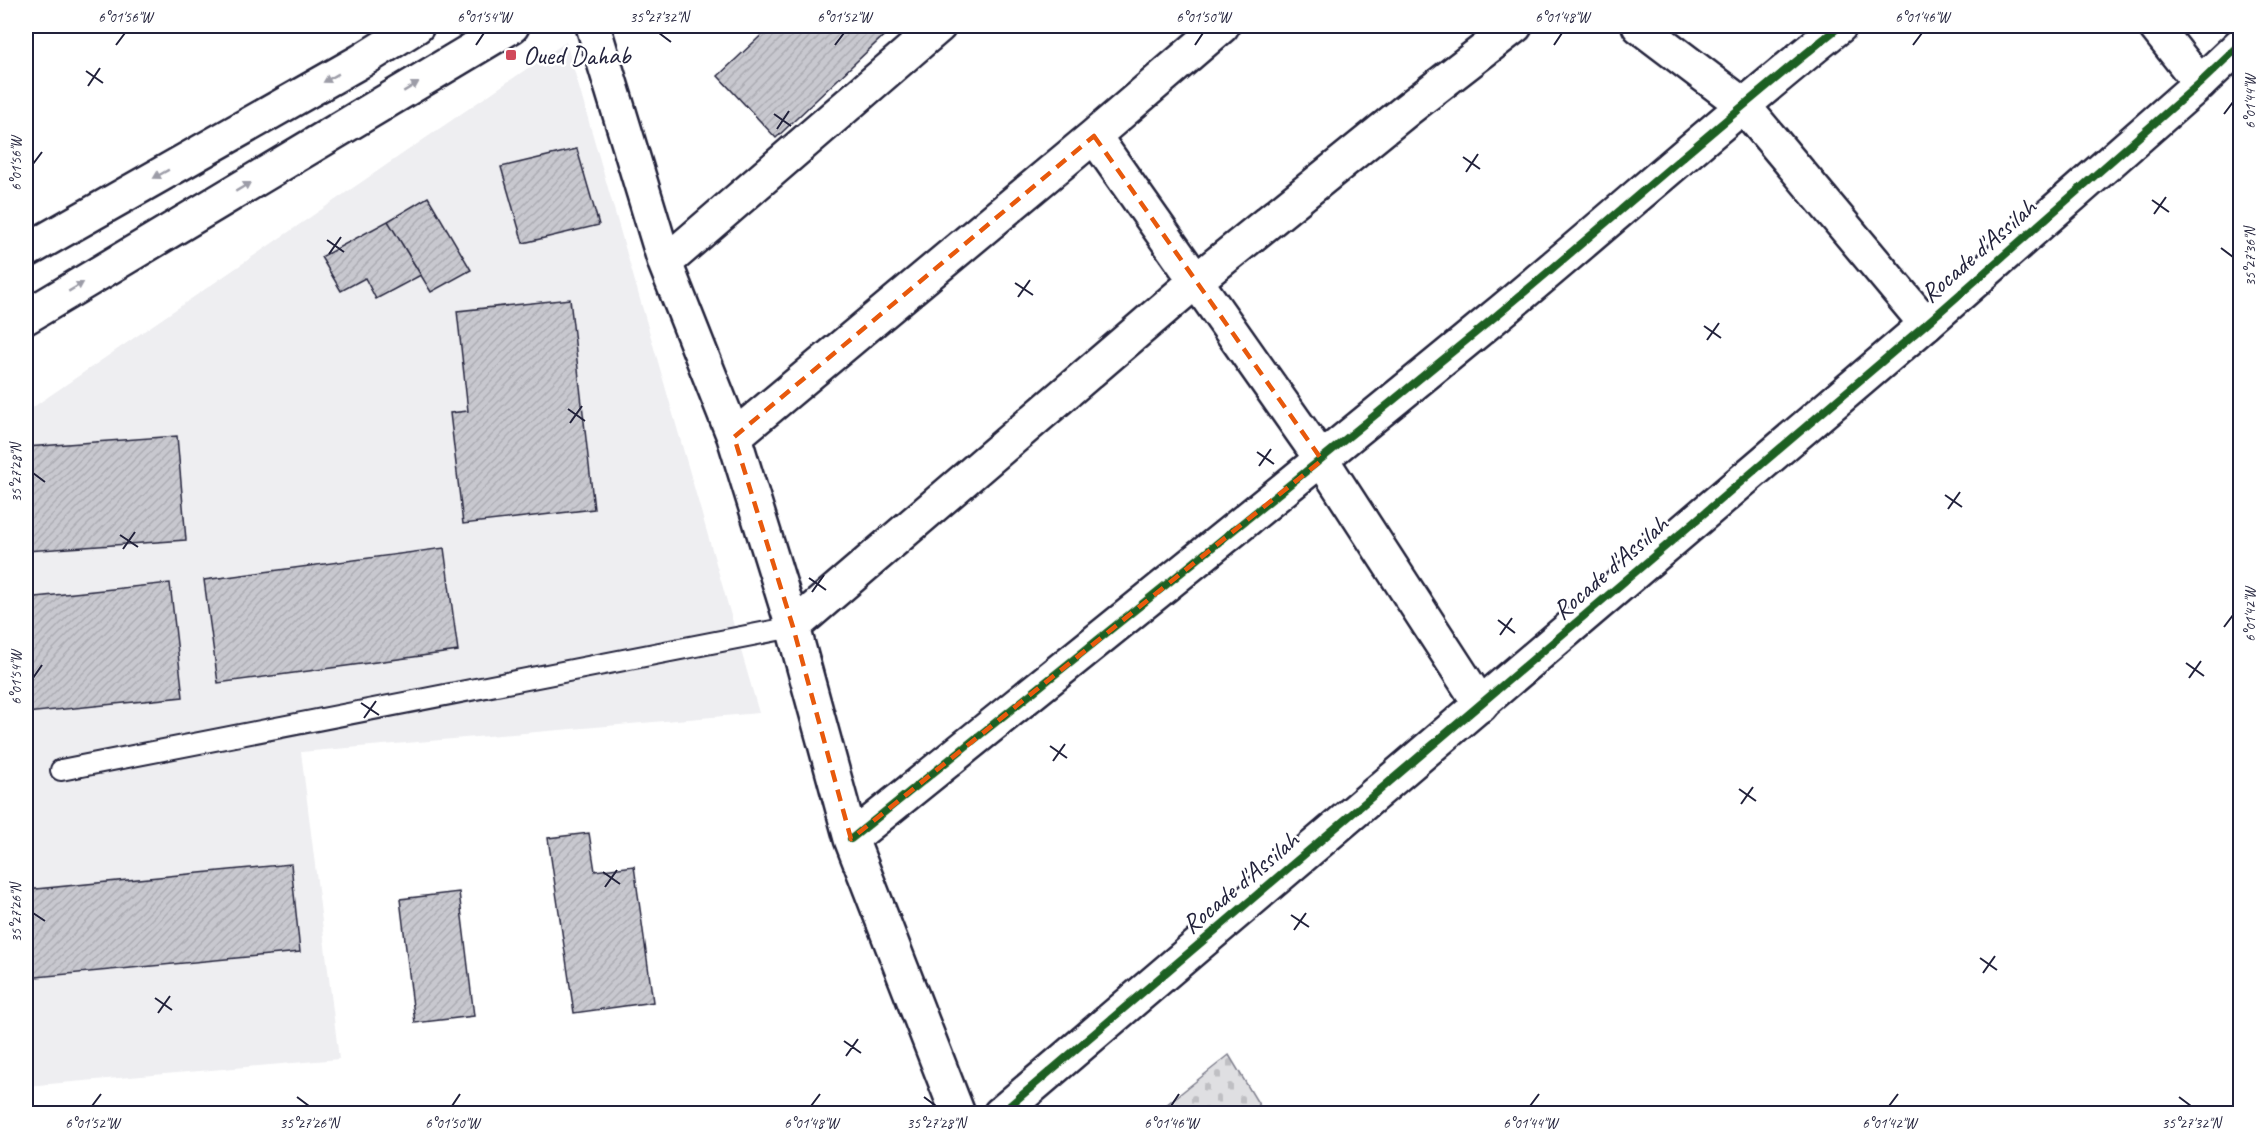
<svg xmlns="http://www.w3.org/2000/svg" width="2266" height="1139" font-family="Caveat,sans-serif">
<style>
.built{fill:#eeeef1}
.cemetery{fill:url(#cemetery-stones);stroke:#80808e;stroke-width:1.5}
.building{fill:url(#building-hatch);stroke:#22223b;stroke-width:1.5}
.lines{fill:none;stroke-linecap:round;stroke-linejoin:round}
.service-casing{stroke:#22223b;stroke-width:24}
.minor-casing{stroke:#22223b;stroke-width:38}
.tertiary-casing{stroke:#22223b;stroke-width:38}
.primary-casing{stroke:#22223b;stroke-width:38}
.service{stroke:#fff;stroke-width:20}
.minor{stroke:#fff;stroke-width:33}
.tertiary{stroke:#fff;stroke-width:33}
.primary{stroke:#fff;stroke-width:33}
.cycleway-casing{stroke:#fff;stroke-width:11}
.cycleway{stroke:#1b5e20;stroke-width:8}
.oneway{fill:#9c9ca7}
.marked{fill:none;stroke:#e8590c;stroke-width:4.5;stroke-dasharray:12 8;stroke-linejoin:round}
.ticks{fill:none;stroke:#22223b;stroke-width:2}
.poi-dot{fill:#d1495b;stroke:#fff;stroke-width:2}
.labels{text-anchor:middle;stroke-width:5;stroke-linejoin:round;paint-order:stroke}
.poi-label{font-size:26px;fill:#22223b;stroke:#fff;text-anchor:start}
.street-label{font-size:26px;fill:#22223b;stroke:#fff}
.neatline{fill:none;stroke:#22223b;stroke-width:2}
.ticks-label{font-size:15px;text-anchor:middle;fill:#22223b}
</style>
<defs>
<pattern id="cemetery-stones" width="16" height="16" patternUnits="userSpaceOnUse" patternTransform="scale(1.5)"><rect width="16" height="16" fill="#dfdfe2"/><path d="M2 7V4a2 2 0 0 1 4 0v3zM10 15v-3a2 2 0 0 1 4 0v3z" fill="#bfbfc3"/></pattern>
<pattern id="building-hatch" width="6" height="6" patternUnits="userSpaceOnUse" patternTransform="scale(1.5)"><rect width="6" height="6" fill="#c8c8cf"/><path d="M-1 1l2-2M0 6l6-6M5 7l2-2" fill="none" stroke="#acacb3"/></pattern>
</defs>
<rect width="100%" height="100%" fill="#fff"/>
<filter id="ink" filterUnits="userSpaceOnUse"><feTurbulence type="fractalNoise" baseFrequency=".0167" numOctaves="2"/><feDisplacementMap in="SourceGraphic" scale="12" xChannelSelector="R" yChannelSelector="G"/><feConvolveMatrix kernelMatrix="1 2 1 2 8 2 1 2 1" color-interpolation-filters="sRGB"/></filter>
<g filter="url(#ink)">
<!-- built -->
<path class="built" d="M566 42 759 713 301 752 339 1059 26 1086V412Z"/>
<!-- cemetery -->
<path class="cemetery" d="M1229 1055 1264 1113H1156Z"/>
<!-- building -->
<path class="building" d="M771 26H894L776 138 718 76Z
M577 149 599 225 523 243 501 167Z
M428 197 471 270 431 292 388 221Z
M388 221 421 275 376 299 365 278 341 291 321 257Z
M570 299 594 509 463 524 450 413 468 411 457 311Z
M177 436 186 540 26 551V447Z
M444 548 458 651 218 683 204 580Z
M170 583 183 697 26 713V598Z
M589 833 595 871 634 866 653 1002 574 1013 548 838Z
M291 864 300 952 26 978V890Z
M459 892 474 1016 415 1023 400 899Z"/>
<g class="lines">
<defs>
<path id="service" d="M61 770 793 627"/>
<path id="minor" d="M593 26 665 263 734 437 793 627 851 839 958 1114
M1639 26 1742 104 1926 324
M2155 26 2200 83
M1094 136 1322 460 1481 705
M665 263 939 26
M734 437 1094 136 1222 26
M793 627 1197 280 1408 109 1515 26
M851 839C1065 666 1279 495 1491 320 1608 223 1721 121 1840 26"/>
<path id="tertiary" d="M1000 1114 1926 324 2200 83 2240 45"/>
<path id="primary" d="M26 251 361 61 417 26
M26 317 512 26"/>
</defs>
<!-- service casing -->
<use href="#service" class="service-casing"/>
<!-- minor casing -->
<use href="#minor" class="minor-casing"/>
<!-- tertiary casing -->
<use href="#tertiary" class="tertiary-casing"/>
<!-- primary casing -->
<use href="#primary" class="primary-casing"/>
<!-- service -->
<use href="#service" class="service"/>
<!-- minor -->
<use href="#minor" class="minor"/>
<!-- tertiary -->
<use href="#tertiary" class="tertiary"/>
<!-- primary -->
<use href="#primary" class="primary"/>
<defs>
<path id="cycleway" d="M851 839C1065 666 1279 495 1491 320 1608 223 1721 121 1840 26
M1000 1114 1926 324 2200 83 2240 45"/>
</defs>
<!-- cycleway casing -->
<use href="#cycleway" class="cycleway-casing"/>
<!-- cycleway -->
<use href="#cycleway" class="cycleway"/>
</g>
<!-- one-way arrows -->
<defs><path id="oneway-solid" d="M-6-.8H1V-3.2L6.5 0L1 3.2V.8H-6Z" transform="scale(1.5)"/></defs>
<g class="oneway">
<use href="#oneway-solid" transform="translate(331 78) rotate(151)"/>
<use href="#oneway-solid" transform="translate(411 87) rotate(-31)"/>
<use href="#oneway-solid" transform="translate(161 174) rotate(151)"/>
<use href="#oneway-solid" transform="translate(243 187) rotate(-31)"/>
<use href="#oneway-solid" transform="translate(76 287) rotate(-31)"/>
</g>
</g>
<!-- marked area -->
<path class="marked" d="M1094 136 1322 460 851 839 793 627 734 437Z"/>
<!-- ticks -->
<path class="ticks" d="M659 33 671 42M116 45 125 33M476 45 484 33M835 45 844 33M1195 45 1203 33M1554 45 1562 33M1913 45 1922 33M86 71 103 83M88 86 100 68M774 114 791 126M2224 114 2233 102M777 129 789 111M1463 157 1480 169M33 164 42 152M1466 172 1478 154M2152 200 2169 212M2154 214 2166 197M327 240 344 252M2221 248 2233 257M329 254 341 237M1015 283 1033 295M1018 297 1030 280M1704 326 1721 338M1707 340 1719 323M568 409 585 421M570 423 582 406M1257 452 1274 464M1259 466 1271 449M33 473 45 482M1945 495 1962 507M1948 509 1960 492M120 535 138 547M123 549 135 532M809 578 826 590M812 592 824 575M1498 620 1515 633M2224 627 2233 615M1500 635 1512 618M2186 663 2204 676M33 678 42 665M2189 678 2201 661M361 703 379 715M364 718 376 701M1050 746 1067 758M1053 761 1065 744M1739 789 1756 801M1741 804 1753 787M603 872 620 884M605 887 617 870M33 913 45 921M1291 915 1309 927M1294 930 1306 913M1980 958 1997 970M1983 973 1995 956M155 998 172 1010M158 1013 170 996M844 1041 861 1053M846 1056 858 1039M297 1097 309 1106M924 1097 936 1106M2179 1097 2191 1106M92 1106 101 1094M452 1106 460 1094M811 1106 820 1094M1171 1106 1179 1094M1530 1106 1539 1094M1889 1106 1898 1094"/>
<!-- markers -->
<rect class="poi-dot" x="505" y="49" width="12" height="12" rx="3"/>
<g class="labels">
<!-- poi labels -->
<g class="poi-label">
<text x="523" y="64">Oued Dahab</text>
</g>
<!-- street labels -->
<g class="street-label">
<text transform="translate(1978 250) rotate(-41)" y="9">Rocade d'Assilah</text>
<text transform="translate(1610 567) rotate(-41)" y="9">Rocade d'Assilah</text>
<text transform="translate(1240 882) rotate(-40)" y="9">Rocade d'Assilah</text>
</g>
</g>
<!-- margin -->
<rect width="2266" height="1139" fill="none" stroke="#fff" stroke-width="66"/>
<rect x="33" y="33" width="2200" height="1073" class="neatline"/>
<g class="ticks-label">
<text x="125" y="22">6°01'56"W</text>
<text x="484" y="22">6°01'54"W</text>
<text x="659" y="22">35°27'32"N</text>
<text x="844" y="22">6°01'52"W</text>
<text x="1203" y="22">6°01'50"W</text>
<text x="1562" y="22">6°01'48"W</text>
<text x="1922" y="22">6°01'46"W</text>
<text transform="translate(2250 102) rotate(-90)" y="5">6°01'44"W</text>
<text transform="translate(16 164) rotate(-90)" y="5">6°01'56"W</text>
<text transform="translate(2250 257) rotate(-90)" y="5">35°27'36"N</text>
<text transform="translate(16 473) rotate(-90)" y="5">35°27'28"N</text>
<text transform="translate(2250 615) rotate(-90)" y="5">6°01'42"W</text>
<text transform="translate(16 678) rotate(-90)" y="5">6°01'54"W</text>
<text transform="translate(16 913) rotate(-90)" y="5">35°27'26"N</text>
<text x="92" y="1128">6°01'52"W</text>
<text x="309" y="1128">35°27'26"N</text>
<text x="452" y="1128">6°01'50"W</text>
<text x="811" y="1128">6°01'48"W</text>
<text x="936" y="1128">35°27'28"N</text>
<text x="1171" y="1128">6°01'46"W</text>
<text x="1530" y="1128">6°01'44"W</text>
<text x="1889" y="1128">6°01'42"W</text>
<text x="2191" y="1128">35°27'32"N</text>
</g>
</svg>
